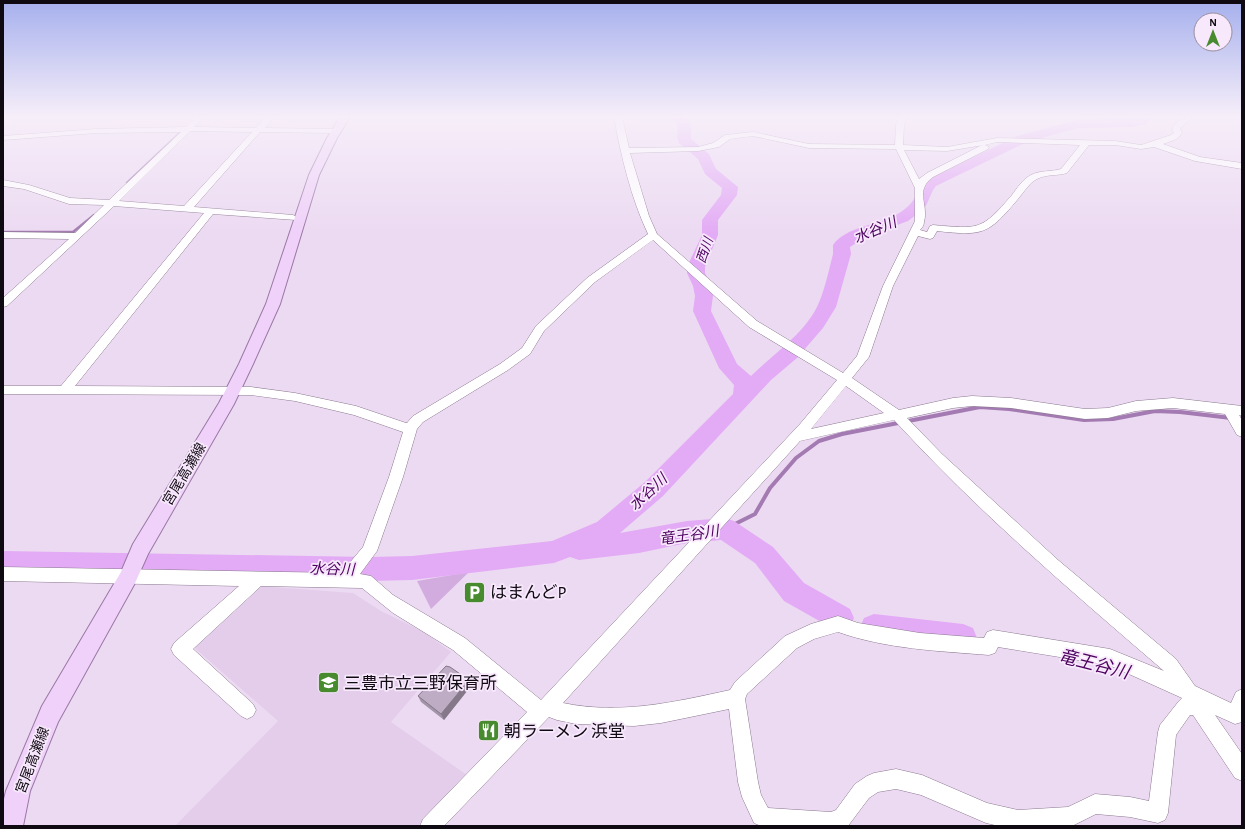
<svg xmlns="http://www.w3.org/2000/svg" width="1245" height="829" font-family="'Alegreya Sans','Noto Sans JP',sans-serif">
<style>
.built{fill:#e4cdeb}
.green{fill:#d3acdf}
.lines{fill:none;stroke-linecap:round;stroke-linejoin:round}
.stream-far1{stroke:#a37ab1;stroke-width:2.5}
.stream{stroke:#a37ab1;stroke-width:4}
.river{fill:#e3abf5;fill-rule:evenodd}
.minor-casing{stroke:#8a798f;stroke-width:1}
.major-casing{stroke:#9a78a5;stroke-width:2}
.minor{fill:#fff;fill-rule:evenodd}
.major{fill:#efd1f9;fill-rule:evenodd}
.wall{fill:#a394a9}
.shaded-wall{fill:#857889}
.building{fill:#beacc4;stroke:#857889}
.labels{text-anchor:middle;stroke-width:3.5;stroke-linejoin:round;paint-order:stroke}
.far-water-label{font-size:13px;font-style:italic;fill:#4d025f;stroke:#f7e8fc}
.street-label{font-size:14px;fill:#0f0911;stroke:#f7e8fc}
.water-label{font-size:15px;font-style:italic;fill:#4d025f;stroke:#f7e8fc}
.near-poi-label{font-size:17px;fill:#0f0911;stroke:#f7e8fc;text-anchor:start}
.near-water-label{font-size:18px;font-style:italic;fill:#4d025f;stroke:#f7e8fc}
</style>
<rect width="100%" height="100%" fill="#ecdaf2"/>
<!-- built -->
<path class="built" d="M259 586 353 593 381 611 424 632 451 652 391 722 467 775 418 826H175L278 721 190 644Z"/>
<!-- green -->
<path class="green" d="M469 572 431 609 417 581Z"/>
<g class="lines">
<!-- stream-far1 -->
<path class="stream-far1" d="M127 183 183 130
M3 232H73L94 215"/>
<!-- stream -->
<path class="stream" d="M725 529 755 514 770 488 796 458 819 441 842 434 980 407 1009 409 1084 420 1113 419 1155 411 1180 412 1231 418"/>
<!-- river -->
<path class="river" d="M671 117H686L691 125V139L709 154 716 169 738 187 737 195 718 220V235L705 267V273L711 286 713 296 711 311 737 364 751 376C772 355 803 335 817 307 824 293 829 270 833 254V245C845 227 878 225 896 215 901 212 908 207 911 203 917 197 918 188 926 180L1017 136 1078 120 1153 117 1146 124 1132 127 1078 128 1027 142 936 186 933 190 925 208 908 221 865 237 850 247 851 254 836 307 823 328 797 358 771 380 663 496 620 533 687 521 725 518 734 521 773 547 804 583 850 609 854 618 850 627 840 631 830 627 784 601 755 563 721 540 687 543 639 553 579 560 570 557 554 563 412 580 369 581 3 573V551L369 557 412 556 552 541 597 522 645 482 733 394 734 385 719 368 693 311 695 296 693 286 687 273V267L702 235V220L721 195 722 188 705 174 698 159 679 143 677 136 678 125Z
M874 614 963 624 973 628 977 638 973 648 963 652 874 640 864 636 860 627 864 618Z"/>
<defs>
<path id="minor" d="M196 117H204L194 127 256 128 266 117H274L265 128 336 129 340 131 336 133 260 132 194 207 293 215 298 218 296 220 213 214 75 386 251 387 295 393 356 406 406 423H407L413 416 500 364 522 348 536 326 587 278 648 234C631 198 621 156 614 117H622L629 148 698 147 713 143 725 135 753 132 809 144 895 145 896 125 899 117H907L904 125 903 145 947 147 997 138 1115 141 1141 145 1171 135 1174 133 1172 129C1178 120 1182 117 1193 117L1180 128 1182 133 1177 139 1163 144 1200 157 1242 163V169L1195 161 1154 147 1141 149 1115 145H1089L1067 173C1058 176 1046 174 1037 179 1029 183 1024 192 1018 199 988 235 983 236 937 231L933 238 930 239 918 236 893 286 869 357 852 378 899 410 953 398 972 396 1011 398 1085 409 1108 408 1136 401 1173 398 1242 406V416L1239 415 1242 420V437L1237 435 1225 414 1173 408 1136 411 1108 418 1085 419 1011 408 972 406 953 408 907 418 942 454 1058 560 1176 659 1195 686 1231 703 1236 692 1242 689V722L1235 724 1215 715 1242 754V781L1235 778 1193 715H1190L1176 735 1168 813 1165 820 1158 823 1130 817 1096 814 1072 826H999L986 823 921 795 896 789 878 792 869 798 848 826H761L754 823 742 797 738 782 729 709 661 723 634 726 576 724 557 720 549 717 444 826H420L423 819 527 712 453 650 393 613 362 588 261 586 193 649 253 704 256 710 253 716 247 719 241 716 174 655 171 649 174 643 239 586 3 581V567L341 573 363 547 389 477 403 432 354 415 295 401 251 395 3 394V386H61L204 213 114 206 7 306 3 307V298L69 239 3 238V232L75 233 104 205 69 204 24 189 3 186V180L29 185 70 198 109 200 181 132 96 133 3 140V136L96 129 186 127ZM190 131 252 132 184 206 119 201ZM753 136 809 148 896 149 915 188V221L883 286 857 356 843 373 757 321 657 234 649 216 630 153 698 151 719 147 730 139ZM997 142 1080 145 1061 169C1051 172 1040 170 1031 175 1023 179 1017 188 1012 195 981 231 979 229 933 225L930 226 927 232 920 230C922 228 924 225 924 222 929 204 914 191 933 177L988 149 989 147 985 145ZM982 145 927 173 919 179 904 150 947 151 984 145ZM653 240 749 327 837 380 800 424 541 700 465 638 393 595 371 576 360 574 377 551 403 477 417 429 423 422 508 370 530 354 544 331 595 282ZM846 386 884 413 811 429ZM894 420C977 511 1071 591 1164 671L1110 649 993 630 987 632 984 638 920 633 858 623 838 616 811 624 785 636 735 682 730 690C675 702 620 715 563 703L800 441ZM838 632C886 649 939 651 989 655L995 653 998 647 1109 665 1182 698 1179 701 1160 725 1158 732 1149 801 1130 797 1095 794 1068 807 1018 810 987 803 922 775 896 769 874 773 867 776 855 784 836 810 831 812 768 808 761 795 758 782 745 699 747 694 797 648 814 639Z"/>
<path id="major" d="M340 117H350L337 138 319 175 280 304 253 364 234 404 148 554 135 583 58 722 30 791 23 826H3V803L6 791 42 706 121 572 133 544 219 403 239 364 266 304 309 175 327 138Z"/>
</defs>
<!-- minor casing -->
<use href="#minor" class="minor-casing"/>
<!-- major casing -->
<use href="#major" class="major-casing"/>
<!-- minor -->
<use href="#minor" class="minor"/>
<!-- major -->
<use href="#major" class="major"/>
</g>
<!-- wall -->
<path class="wall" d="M471 686 444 720 421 702 418 696Z"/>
<!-- shaded-wall -->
<path class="shaded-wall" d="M469 680 471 686 444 720 441 714Z"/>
<!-- building -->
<path class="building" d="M446 666 450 667 469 680 441 714 418 696Z"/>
<!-- sky -->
<linearGradient id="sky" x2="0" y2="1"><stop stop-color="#a6b0ed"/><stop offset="0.5" stop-color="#f6eef9"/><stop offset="1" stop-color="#f6eef9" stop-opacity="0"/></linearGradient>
<rect width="1245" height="233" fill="url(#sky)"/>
<!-- icons -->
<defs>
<symbol id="parking-square" viewBox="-11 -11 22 22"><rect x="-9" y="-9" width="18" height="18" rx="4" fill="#488a2e" stroke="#f7e8fc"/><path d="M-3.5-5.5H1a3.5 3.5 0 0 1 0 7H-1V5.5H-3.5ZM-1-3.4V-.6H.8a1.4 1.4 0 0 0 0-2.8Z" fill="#fff"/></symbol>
<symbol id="school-square" viewBox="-11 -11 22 22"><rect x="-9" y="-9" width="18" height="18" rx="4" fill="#488a2e" stroke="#f7e8fc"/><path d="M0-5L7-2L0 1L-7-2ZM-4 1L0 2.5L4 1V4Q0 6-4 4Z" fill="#fff"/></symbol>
<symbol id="restaurant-square" viewBox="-11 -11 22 22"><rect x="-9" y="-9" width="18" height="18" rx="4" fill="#488a2e" stroke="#f7e8fc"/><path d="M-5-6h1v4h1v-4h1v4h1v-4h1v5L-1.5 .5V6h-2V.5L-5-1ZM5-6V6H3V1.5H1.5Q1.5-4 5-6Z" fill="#fff"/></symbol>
</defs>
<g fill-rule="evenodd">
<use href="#parking-square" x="462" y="580" width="25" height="25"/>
<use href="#school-square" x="316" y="670" width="25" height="25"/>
<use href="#restaurant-square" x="476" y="718" width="25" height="25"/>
</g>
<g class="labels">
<!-- far-water labels -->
<g class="far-water-label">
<text transform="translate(704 250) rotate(-71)" y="5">西川</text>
</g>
<!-- street labels -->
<g class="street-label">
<text transform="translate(184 474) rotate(-59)" y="5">宮尾高瀬線</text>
<text transform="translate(32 760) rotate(-69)" y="5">宮尾高瀬線</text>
</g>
<!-- water labels -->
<g class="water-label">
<text transform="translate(875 230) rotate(-23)" y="5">水谷川</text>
<text transform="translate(648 492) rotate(-43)" y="5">水谷川</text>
<text transform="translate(689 535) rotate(-8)" y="5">竜王谷川</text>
<text transform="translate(332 569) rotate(1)" y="5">水谷川</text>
</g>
<!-- near-poi labels -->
<g class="near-poi-label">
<text x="490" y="598">はまんどP</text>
<text x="344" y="689">三豊市立三野保育所</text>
<text x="504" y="737">朝ラーメン 浜堂</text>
</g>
<!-- near-water labels -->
<g class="near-water-label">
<text transform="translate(1094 664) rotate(14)" y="6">竜王谷川</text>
</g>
</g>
<!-- border -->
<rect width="1245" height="829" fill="none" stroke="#0f0911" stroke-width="8"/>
<!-- north arrow -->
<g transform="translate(1213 32)"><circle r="19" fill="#f7e8fc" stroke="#9a8f9e"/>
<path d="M0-3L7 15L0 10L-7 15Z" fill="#488a2e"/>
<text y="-6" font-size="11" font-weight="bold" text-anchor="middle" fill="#0f0911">N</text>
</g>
</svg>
